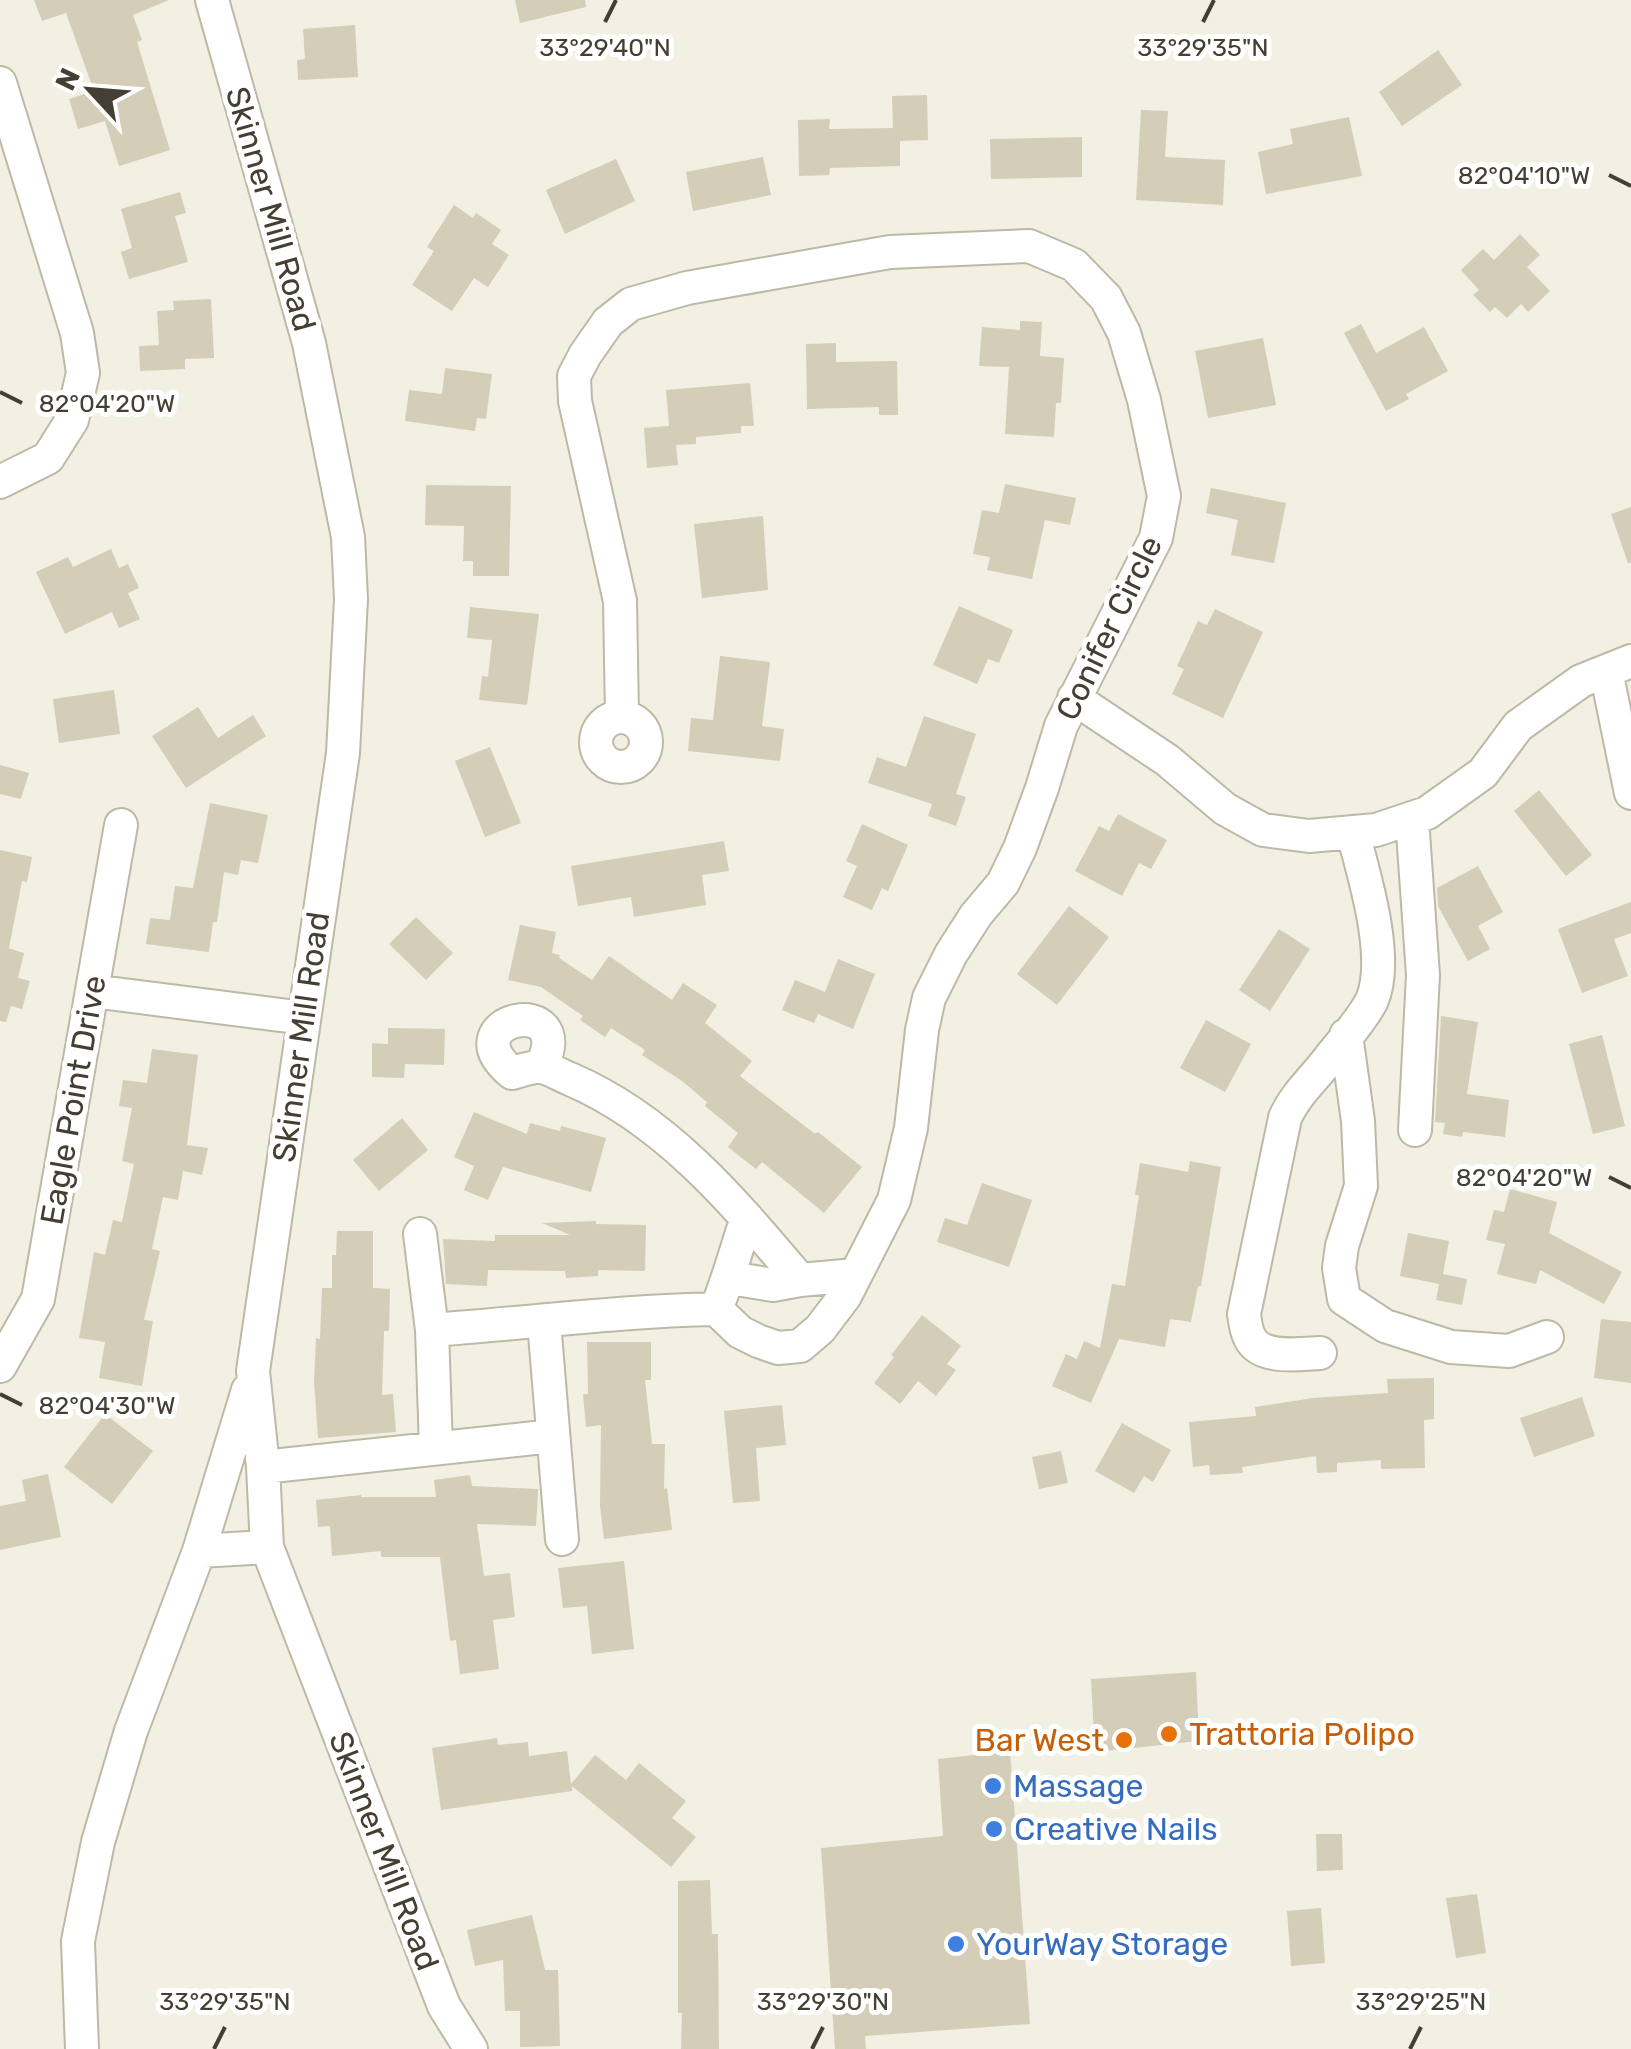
<svg xmlns="http://www.w3.org/2000/svg" width="1631" height="2049" font-family="Rubik,sans-serif">
<style>
.building{fill:#d4cdb7}
.lines{fill:none;stroke-linecap:round;stroke-linejoin:round}
.minor-casing{stroke:#beb9a4;stroke-width:36}
.minor{stroke:#fff;stroke-width:32}
.ticks{fill:none;stroke:#443f32;stroke-width:4}
.food-dot{fill:#e8710a;stroke:#fff;stroke-width:4}
.shop-dot{fill:#3f7fe0;stroke:#fff;stroke-width:4}
.labels{text-anchor:middle;stroke-width:10;stroke-linejoin:round;paint-order:stroke}
.street-label{font-size:32px;fill:#443f32;stroke:#fff}
.food-label{font-size:32px;fill:#c56008;stroke:#fff;text-anchor:start}
.shop-label{font-size:32px;fill:#366cbe;stroke:#fff;text-anchor:start}
.ticks-label{font-size:25px;text-anchor:middle;fill:#443f32;stroke:#fff;stroke-width:10;stroke-linejoin:round;paint-order:stroke}
</style>
<rect width="100%" height="100%" fill="#f2f0e2"/>
<!-- building -->
<path class="building" d="M34 0H169L133 15 142 40 137 42 170 150 119 166 105 121 78 129 69 99 94 91 66 13 42 21Z
M515 0H585L586 7 520 23Z
M355 25 358 77 298 80 297 60 305 59 303 29Z
M1438 50 1462 85 1402 126 1379 92Z
M927 95 928 140 900 141V166L830 168 829 175 799 176 798 120 830 119 829 129 893 128 892 96Z
M1141 110 1168 111 1165 157 1225 160 1223 205 1136 200Z
M1349 117 1362 176 1266 194 1258 152 1293 144 1290 129Z
M1082 137V177L991 179 990 139Z
M763 157 771 195 693 211 686 172Z
M616 159 635 201 565 234 546 190Z
M180 192 186 213 175 216 188 262 129 279 121 252 132 248 121 209Z
M454 205 473 218 476 213 501 230 492 244 509 255 488 287 474 278 452 311 412 285 434 251 427 247Z
M1520 234 1540 255 1527 267 1550 291 1528 312 1521 304 1507 318 1495 307 1490 312 1473 295 1479 290 1461 270 1483 249 1494 260Z
M211 299 214 358 185 359V369L140 371 139 346 159 345 157 311 174 310 173 301Z
M1020 321 1042 322 1040 356 1064 358 1061 403H1056L1054 437 1005 434 1009 367 979 366 982 327 1020 330Z
M1361 324 1376 353 1424 327 1448 371 1406 394 1409 399 1386 411 1344 333Z
M1263 338 1276 405 1208 418 1195 351Z
M836 343V362L897 361 898 415H879V407L807 409 806 344Z
M445 368 492 374 486 419 477 418 475 431 405 421 409 390 442 394Z
M750 383 754 426H741V433L696 437V444L676 445 678 465 647 468 644 428 669 426 666 390Z
M1005 484 1076 498 1070 525 1045 520 1032 579 987 570 990 557 973 554 982 510 999 513Z
M426 485 511 486 509 576H473V561H463L464 526 425 525Z
M1211 488 1286 503 1274 563 1231 555 1238 520 1206 513Z
M1631 507V563H1628L1611 514Z
M763 516 768 590 702 598 694 524Z
M111 549 119 568 128 564 139 588 128 593 140 619 119 628 112 612 65 634 36 572 68 557 73 567Z
M959 606 1013 630 999 663 988 659 977 684 933 665Z
M470 607 539 614 527 705 479 700 482 676 488 677 492 640 467 638Z
M1215 609 1263 632 1223 718 1172 694 1184 669 1177 666 1198 621 1207 625Z
M720 656 770 662 762 726 784 729 780 761 688 751 691 718 713 720Z
M114 690 120 734 59 743 53 699Z
M198 707 218 738 253 715 266 736 186 788 152 736Z
M924 716 976 734 956 794 966 797 956 826 928 816 932 804 868 783 877 757 906 767Z
M490 747 521 823 485 837 455 761Z
M0 765 29 773 21 799 0 794Z
M1539 790 1592 855 1566 876 1514 811Z
M210 803 268 815 258 863 241 860 238 875 224 872 217 922H213L209 952 146 944 150 918 170 920 175 886 193 888Z
M1118 814 1167 840 1151 869 1139 863 1122 896 1075 871 1099 826 1109 831Z
M862 824 908 845 888 891 882 888 872 910 843 897 857 866 846 861Z
M724 841 729 871 702 875 706 905 634 917 631 897 578 906 571 866Z
M0 850 32 857 27 882 22 881 9 948 5 947 24 953 18 978 30 981 22 1009 11 1006 6 1022 0 1021Z
M1478 866 1503 912 1478 926 1490 949 1468 961 1438 906 1437 888Z
M1631 902V933L1614 939 1628 976 1582 993 1558 929Z
M1069 906 1109 937 1057 1005 1017 974Z
M416 917 453 953 426 980 389 944Z
M520 925 556 932 552 953 560 955 559 958 592 980 609 956 672 1000 683 983 717 1005 705 1023 752 1061 740 1076 815 1134 818 1132 862 1167 824 1213 762 1162 756 1169 728 1147 738 1133 705 1106 707 1102 682 1081 642 1055 645 1050 611 1028 605 1037 580 1020 583 1016 541 987 508 980Z
M1279 929 1310 949 1270 1011 1239 990Z
M838 959 875 974 853 1029 818 1014 814 1023 782 1010 795 980 825 992Z
M1441 1016 1478 1022 1467 1094 1509 1100 1505 1137 1463 1132 1462 1137 1443 1134 1445 1123 1435 1122Z
M1206 1020 1251 1044 1225 1092 1180 1068Z
M388 1028 445 1029 444 1065 405 1064 404 1078 372 1077V1043L388 1044Z
M1602 1035 1625 1126 1593 1134 1569 1044Z
M152 1049 198 1055 187 1145 208 1148 202 1175 183 1171 178 1200 163 1197 152 1249 160 1251 144 1320 153 1321 142 1386 99 1378 105 1342 79 1338 94 1252 105 1255 113 1220 122 1222 134 1164 122 1161 132 1108 119 1106 123 1080 147 1083Z
M474 1112 527 1134 530 1123 560 1131 561 1126 606 1138 591 1192 503 1167 488 1200 464 1190 474 1166 454 1157Z
M402 1118 428 1150 379 1191 353 1160Z
M1190 1161 1221 1167 1201 1286H1198L1191 1322 1170 1319 1165 1347 1119 1339 1091 1403 1052 1386 1066 1354 1077 1359 1084 1341 1100 1348 1112 1284 1125 1286 1139 1195H1135L1140 1163 1188 1172Z
M982 1183 1032 1200 1009 1267 937 1242 945 1218 967 1225Z
M1510 1189 1557 1202 1549 1233 1622 1272 1604 1304 1540 1270 1536 1284 1497 1274 1505 1244 1486 1240 1494 1210 1504 1212Z
M596 1221V1224L646 1225 645 1271 598 1270V1276L566 1278 565 1271 488 1270 487 1286 446 1284 443 1239 495 1241V1235H570L542 1223Z
M337 1231H373V1288L390 1289 389 1331H384L382 1395 393 1394 396 1432 318 1438 314 1382 316 1338 320 1339 322 1288H332V1255H336Z
M1408 1233 1449 1241 1443 1274 1467 1279 1462 1305 1436 1300 1439 1284 1400 1276Z
M922 1315 961 1346 947 1364 956 1370 936 1396 918 1381 900 1404 874 1383 894 1357 891 1355Z
M1601 1319 1631 1322V1383L1594 1378Z
M587 1342H651V1380H645L652 1444H665L664 1489 667 1488 672 1530 604 1539 600 1506 601 1425 586 1427 583 1394H588Z
M1434 1378V1419L1424 1420 1425 1468 1381 1469V1460L1337 1463V1472L1317 1473 1316 1456 1242 1467 1243 1473 1210 1475 1209 1465 1193 1467 1189 1422 1256 1416 1255 1407 1313 1398 1388 1393 1387 1379Z
M1582 1397 1595 1436 1534 1457 1520 1418Z
M782 1405 786 1445 756 1448 760 1501 733 1503 724 1411Z
M105 1414 153 1451 112 1504 64 1467Z
M1122 1423 1171 1450 1153 1482 1144 1476 1134 1493 1095 1471Z
M1061 1451 1068 1483 1039 1489 1032 1457Z
M48 1474 61 1537 0 1550V1506L26 1501 22 1480Z
M470 1475 472 1486 538 1489V1494L536 1526 477 1524 484 1576 510 1573 515 1617 493 1620 499 1669 460 1674 456 1640 450 1641 440 1557H381V1551L332 1556 330 1526 318 1527 316 1500 361 1495V1497H436L434 1480Z
M624 1561 634 1649 592 1654 587 1606 563 1608 558 1568Z
M1196 1672 1199 1741 1095 1752 1091 1679Z
M497 1738 498 1745 528 1742 529 1756 567 1751 571 1784 595 1755 626 1780 639 1763 686 1801 672 1818 696 1837 671 1867 572 1786V1791L441 1810 432 1748Z
M1010 1751 1030 2024 865 2036 866 2049H835L821 1848 943 1836 938 1759Z
M1316 1834H1342L1343 1870 1317 1871Z
M710 1880 712 1934H718L719 2049H681L682 2013H678V1881Z
M1477 1894 1486 1953 1456 1958 1446 1898Z
M1321 1908 1325 1963 1291 1966 1287 1911Z
M532 1915 545 1970H558L560 2046 520 2047V2011H505L503 1960 475 1966 467 1930Z"/>
<g class="lines">
<defs>
<path id="minor" d="M212 0 309 343 348 537 351 599 343 753 253 1371 263 1467 267 1547 444 2006 471 2049
M0 83 77 333 83 373 72 420 48 458 0 482
M1606 671 1631 793
M1074 698 1167 760 1225 809 1263 830 1309 836 1376 830 1427 813 1483 773 1518 726 1581 681 1631 661
M622 716 620 601 575 401 574 376 585 355 608 322 631 304 687 288 890 252 1029 246 1074 265 1106 298 1124 333 1144 400 1164 496 1156 538 1061 726 1042 788 1020 848 1003 883 976 915 951 954 929 998 922 1030 911 1128 894 1200 845 1296 820 1329 800 1346 778 1348 758 1341 740 1332 716 1309C729 1279 736 1249 747 1218
M596 742a25 25 0 1 1 50 0a25 25 0 1 1-50 0Z
M1412 818 1423 975 1415 1130
M92 991 304 1018
M1346 1035 1358 1121 1361 1186 1342 1246 1339 1268 1344 1299 1385 1326 1451 1347 1509 1351 1547 1337
M541 1067C580 991 446 1018 512 1073 520 1071 533 1066 542 1067 551 1069 562 1076 570 1079 666 1120 734 1202 800 1280
M420 1234 432 1330 436 1448
M730 1278 773 1285 800 1280 855 1275
M544 1322 562 1539
M432 1330C527 1323 621 1311 716 1309
M1320 1353C1299 1354 1261 1360 1250 1338 1246 1331 1245 1322 1244 1314L1285 1118C1295 1094 1316 1077 1331 1056 1341 1044 1366 1013 1372 1000 1390 958 1364 875 1353 833
M0 1366 38 1299 121 825
M263 1467 553 1436
M199 1551 267 1547
M82 2049 78 1941 98 1842 131 1731 199 1551 248 1390"/>
</defs>
<!-- minor casing -->
<use href="#minor" class="minor-casing"/>
<!-- minor -->
<use href="#minor" class="minor"/>
</g>
<!-- ticks -->
<path class="ticks" d="M605 22 616 0M1203 22 1214 0M1609 175 1631 186M0 392 22 403M1609 1177 1631 1188M0 1394 22 1405M214 2049 225 2027M812 2049 823 2027M1410 2049 1421 2027"/>
<!-- markers -->
<g class="food-dot">
<circle cx="1169" cy="1734" r="10"/>
<circle cx="1124" cy="1740" r="10"/>
</g>
<g class="shop-dot">
<circle cx="993" cy="1786" r="10"/>
<circle cx="994" cy="1829" r="10"/>
<circle cx="956" cy="1944" r="10"/>
</g>
<g class="labels">
<!-- street labels -->
<g class="street-label">
<text transform="translate(271 209) rotate(74)" y="11">Skinner Mill Road</text>
<text transform="translate(1109 628) rotate(-64)" y="11">Conifer Circle</text>
<text transform="translate(301 1037) rotate(-82)" y="11">Skinner Mill Road</text>
<text transform="translate(73 1100) rotate(-80)" y="11">Eagle Point Drive</text>
<text transform="translate(384 1851) rotate(69)" y="11">Skinner Mill Road</text>
</g>
<!-- food labels -->
<g class="food-label">
<text x="1189" y="1745">Trattoria Polipo</text>
<text x="1104" y="1751" text-anchor="end">Bar West</text>
</g>
<!-- shop labels -->
<g class="shop-label">
<text x="1013" y="1797">Massage</text>
<text x="1014" y="1840">Creative Nails</text>
<text x="976" y="1955">YourWay Storage</text>
</g>
</g>
<g class="ticks-label">
<text x="605" y="56">33°29'40"N</text>
<text x="1203" y="56">33°29'35"N</text>
<text x="1524" y="184">82°04'10"W</text>
<text x="107" y="412">82°04'20"W</text>
<text x="1524" y="1186">82°04'20"W</text>
<text x="107" y="1414">82°04'30"W</text>
<text x="225" y="2010">33°29'35"N</text>
<text x="823" y="2010">33°29'30"N</text>
<text x="1421" y="2010">33°29'25"N</text>
</g>
<!-- north arrow -->
<g transform="translate(90 90) rotate(296)" stroke="#ffffff" stroke-width="8" paint-order="stroke">
<path d="M0-8L18 38L0 25L-18 38Z" fill="#443f32"/>
<text y="-15" font-size="28" font-weight="bold" text-anchor="middle" fill="#443f32">N</text>
</g>
</svg>
